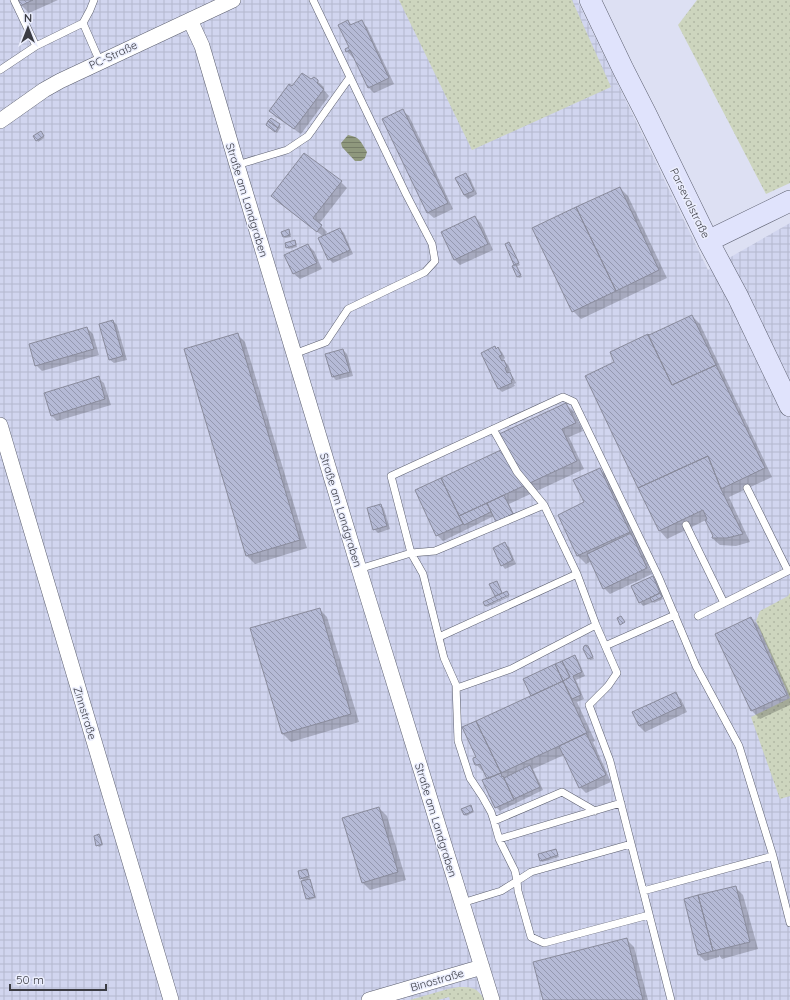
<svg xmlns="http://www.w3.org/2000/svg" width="790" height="1000" font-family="Quicksand,sans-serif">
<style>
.industrial{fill:url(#industrial-grid)}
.grass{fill:url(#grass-dots)}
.water{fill:url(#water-rules)}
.shadow{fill:#0003}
.building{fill:url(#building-back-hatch);stroke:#898b9c}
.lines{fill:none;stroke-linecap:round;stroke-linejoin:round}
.lane-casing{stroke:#5d6070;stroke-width:8}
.street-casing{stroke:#5d6070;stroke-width:16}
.secondary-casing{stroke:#5d6070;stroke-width:22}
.lane{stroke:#fff;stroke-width:7}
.street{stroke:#fff;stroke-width:15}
.secondary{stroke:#e0e3fc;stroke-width:21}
.labels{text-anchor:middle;stroke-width:3;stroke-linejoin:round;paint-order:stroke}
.street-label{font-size:11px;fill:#3b3c44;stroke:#ebeefd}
</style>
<defs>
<pattern id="industrial-grid" width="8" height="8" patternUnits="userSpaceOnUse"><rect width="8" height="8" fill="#d1d5ef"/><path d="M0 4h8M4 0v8" fill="none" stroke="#b4b8ce"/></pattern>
<pattern id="grass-dots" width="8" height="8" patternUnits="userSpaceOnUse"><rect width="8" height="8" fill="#cdd5be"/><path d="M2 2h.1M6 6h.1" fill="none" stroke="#b1b8a4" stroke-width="1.8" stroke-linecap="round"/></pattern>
<pattern id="water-rules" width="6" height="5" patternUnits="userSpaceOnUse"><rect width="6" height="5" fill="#8f987d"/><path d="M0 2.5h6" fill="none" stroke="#767d68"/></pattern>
<pattern id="building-back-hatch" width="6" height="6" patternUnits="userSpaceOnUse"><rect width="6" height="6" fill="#b5bad6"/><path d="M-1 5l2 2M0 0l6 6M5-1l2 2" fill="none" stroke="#9498af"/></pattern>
</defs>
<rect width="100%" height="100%" fill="#dde0f3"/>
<!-- industrial -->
<path class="industrial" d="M0 0H577L708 270 790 223V1000H0Z"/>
<!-- grass -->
<path class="grass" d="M399 0H572L611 87 472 150Z
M697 0H790V183L766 194 678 25Z
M790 593V796L780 799 751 717 790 698 756 621 760 611 788 596Z
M459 987C473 987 477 988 485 1000H450L449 997 438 1000H410L448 989Z"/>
<!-- water -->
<path class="water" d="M348 135C360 137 361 142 367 152L365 158 361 161H355L342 147 341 143Z"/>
<!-- shadow -->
<path class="shadow" d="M19 0H58L29 13 21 5Z
M348 21 352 25 361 21 367 27 394 84 374 93 368 87 354 57 353 58 346 50 350 48Z
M311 80 317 81 324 87 323 89 329 96 301 134 276 117 271 111 293 88Z
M403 111 409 116 453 209 434 218 428 213Z
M271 119 281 127 277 133 268 127Z
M42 134 44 138 38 142 37 140Z
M466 174 470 178 477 194 468 199 464 195 457 178Z
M341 182 347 188 319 224 327 232 324 237 278 202 272 196Z
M620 188 628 196 667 278 581 319 573 311Z
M475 217 481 223 493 250 460 265 454 259Z
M340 229 344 233 353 254 333 263 329 259Z
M288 231 290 232 291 237 285 238 284 237Z
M294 241 296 242 297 247 289 249 287 248 286 243Z
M308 245 314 251 322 269 300 279 294 274 286 255Z
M506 245H510L520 265 516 267 522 277 519 278 518 277 516 266Z
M692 316 700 324 772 477 729 497 750 542 736 546 720 545 712 538 714 537 706 520 667 539 660 531 586 377 616 362Z
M113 321 117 325 127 360 114 363 110 360Z
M87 328 93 334 99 355 42 371 36 365Z
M237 334 245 342 307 548 255 564 247 556Z
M498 349 502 352 505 358 503 360 508 365 511 371 508 372 513 377 516 383 514 384 515 386 502 392 498 388 497 350Z
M343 350 347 354 353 376 336 380 333 377Z
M98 378 104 383 111 405 57 421 51 415Z
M566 404 574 412 583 431 569 437 584 469 509 504 516 518 494 516 443 541 437 535 505 449Z
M600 469 608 477 638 540H637L652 574 610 594 604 588 592 561 586 564 578 556 559 515 585 503Z
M381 505 384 509 390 529 378 533 374 529Z
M505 544 509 547 516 564 505 569 502 565Z
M652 577 656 581 663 597H662L663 599 654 603 653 602 643 606 640 602Z
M509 596V597L487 607 486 606Z
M319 609 327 617 359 722 291 742 283 734 251 629Z
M751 618 759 626 790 693V705L760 719 752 711 716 635Z
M588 647 590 649 594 659 590 660 584 649Z
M574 656 578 660 585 676 576 680 584 699 577 702 595 741 593 742 611 782 586 793 580 787 564 755 533 769 543 790 500 811 496 807 487 779 484 771H482L476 764 532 696Z
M675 694 681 699 687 712 645 732 639 726Z
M470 806 474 812 466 816 464 814Z
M379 808 387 816 406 880 370 890 362 882Z
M99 835 101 837 103 845 99 847 97 845Z
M555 850 557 852 559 857 542 862 540 860Z
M306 870 308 872 310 878H308L311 882 316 898 309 900 307 899 304 881 301 878Z
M735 887 743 895 758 949 722 959 719 955V957L705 961 699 955 685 900Z
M626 939 634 947 648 1000H544Z"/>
<!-- building -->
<path class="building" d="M18 0H33L20 6Z
M348 20 350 25 362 20 389 78 368 88 350 50 346 52 345 49 349 47 338 25Z
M302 73 311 79 314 77 318 80V82L317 83 324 89 294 129 269 111 289 84 292 86Z
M403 109 448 203 427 213 382 119Z
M271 118 280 124 278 128 268 121Z
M268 121 278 128 275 132 266 125Z
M41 131 44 136 36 141 33 136Z
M304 153 342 181 313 218 322 225 317 232 271 196Z
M466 173 474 191 464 195 455 178Z
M620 187 659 270 616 291 576 207Z
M576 207 616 291 572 312 532 228Z
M475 216 488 244 454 260 441 232Z
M340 228 350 250 328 260 318 238Z
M289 229 290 235 283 237 281 232Z
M295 240 296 245 286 248 285 243Z
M509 242 519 263 514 265 505 244Z
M308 244 317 263 293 274 284 255Z
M514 265H516L521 275 517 277 512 266Z
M692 315 716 365 672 385 648 335 649 334V335Z
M113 320 123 356 109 360 99 324Z
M87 327 94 349 35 366 29 344Z
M238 333 300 540 246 556 184 349Z
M648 334 672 385 716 365 765 468 721 489 708 456 638 488 585 376 614 362 610 352Z
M495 346 496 349 498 347 502 355 499 356 502 361 504 360 507 367 505 368 507 373 510 372 513 379 511 380 512 383 498 389 481 353Z
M343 349 350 372 332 377 325 354Z
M99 376 105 399 51 416 44 393Z
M566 403 576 423 562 429 577 461 459 516 441 478 503 449 497 435Z
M708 456 721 489 743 534 727 538H712V537L713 536 705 520 707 519 703 510 659 531 638 488Z
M600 468 630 532 577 556 558 515 584 502 573 480Z
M441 478 463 524 436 536 415 490Z
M504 495 513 514 496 522 487 503Z
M487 503 491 512 464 525 459 516Z
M381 504 387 526 373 530 367 508Z
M631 533 647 568 603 589 587 554Z
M505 542 513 560 501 566 493 548Z
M653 576 660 593 639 603 631 586Z
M497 581 502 593 495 596 489 584Z
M507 591 509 595 485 606 483 602Z
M660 593 662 597 652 602 650 598Z
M320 608 351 714 282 734 250 628Z
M621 616 625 622 620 625 617 618Z
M751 617 787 695 751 711 715 634Z
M586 645 588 646 593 657 588 659 583 649 584 646Z
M575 655 582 672 573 676 581 695 572 699 563 681 570 677 562 661Z
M562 661 570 677 563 681 555 664Z
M555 664 563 681 531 696 523 679Z
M563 681 587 733 501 773 476 721Z
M676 692 682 706 639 726 632 712Z
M476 721 501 773 487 779 480 764 477 765H475L473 760V758L476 757 462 727Z
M586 733 606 775 579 788 563 754V755L559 746Z
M530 765 540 787 514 799 504 778Z
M501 773 502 777 503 776 514 800H513L495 808 482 780Z
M471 805 473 811 464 815 461 809Z
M379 807 398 872 362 883 342 818Z
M99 834 102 844 96 846 94 836Z
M556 849 558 855 540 861 538 854Z
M307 869 309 876 300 879 298 871Z
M310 879 315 897 306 899 301 881Z
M736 886 750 942 713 951 698 895Z
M698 895 713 951 698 955 684 899Z
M627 938 643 1000H543L533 962Z"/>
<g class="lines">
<defs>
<path id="lane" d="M14 0 36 46 83 23 90 10 94 0
M83 23 100 62
M0 70 36 46
M237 165 287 150 308 136 350 77
M294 354 326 342 348 309 425 272 435 261 432 244 406 194 313 0
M493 429 517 472 544 505 577 574 596 625 617 673 608 686 589 705 610 761 671 1000
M747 488 788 571
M686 525 724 603
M359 569 411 553 435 551 544 505
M698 616 790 570
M439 637 577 574
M605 646 675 615
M457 688 511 669 596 625
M595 811 562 792 494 821 491 812 482 796 470 778 458 741 456 685 444 658 423 574 411 553 391 476 563 397 574 402 659 578 696 666 739 746 773 856
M499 839 621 803
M631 844 531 872 517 881 518 891 531 937 544 943 649 915
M643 891 773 856 790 923
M462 903 501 891 517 881 515 871 499 839 494 821"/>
<path id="street" d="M190 20 202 46 237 165 359 569 492 1000
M0 121 44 90 60 81 233 0
M0 425 171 1000
M369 1000 482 967"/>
<path id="secondary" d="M590 0 623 69 646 114 708 241 738 297 790 406
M708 241 790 201"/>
</defs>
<!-- lane casing -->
<use href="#lane" class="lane-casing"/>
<!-- street casing -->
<use href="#street" class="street-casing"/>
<!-- secondary casing -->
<use href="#secondary" class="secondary-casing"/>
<!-- lane -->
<use href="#lane" class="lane"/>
<!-- street -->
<use href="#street" class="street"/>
<!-- secondary -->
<use href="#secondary" class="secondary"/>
</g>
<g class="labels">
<!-- street labels -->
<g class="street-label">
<text transform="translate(113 55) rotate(-25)" y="4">PC-Straße</text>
<text transform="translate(247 200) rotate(73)" y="4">Straße am Landgraben</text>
<text transform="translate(690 203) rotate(64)" y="4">Parsevalstraße</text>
<text transform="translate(341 510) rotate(73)" y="4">Straße am Landgraben</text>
<text transform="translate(85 713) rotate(73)" y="4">Zinnstraße</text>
<text transform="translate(436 820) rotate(73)" y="4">Straße am Landgraben</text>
<text transform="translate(437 980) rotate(-16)" y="4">Binostraße</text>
</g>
</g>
<!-- north arrow -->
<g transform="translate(28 28)" stroke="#ebeefd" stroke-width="3" paint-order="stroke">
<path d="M0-3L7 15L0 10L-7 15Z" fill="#3b3c44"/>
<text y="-6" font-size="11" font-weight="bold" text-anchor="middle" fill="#3b3c44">N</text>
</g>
<!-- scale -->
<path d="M10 984v6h96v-6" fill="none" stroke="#3b3c44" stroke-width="2"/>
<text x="16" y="984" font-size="12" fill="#3b3c44" stroke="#ebeefd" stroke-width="3" paint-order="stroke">50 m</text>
</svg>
